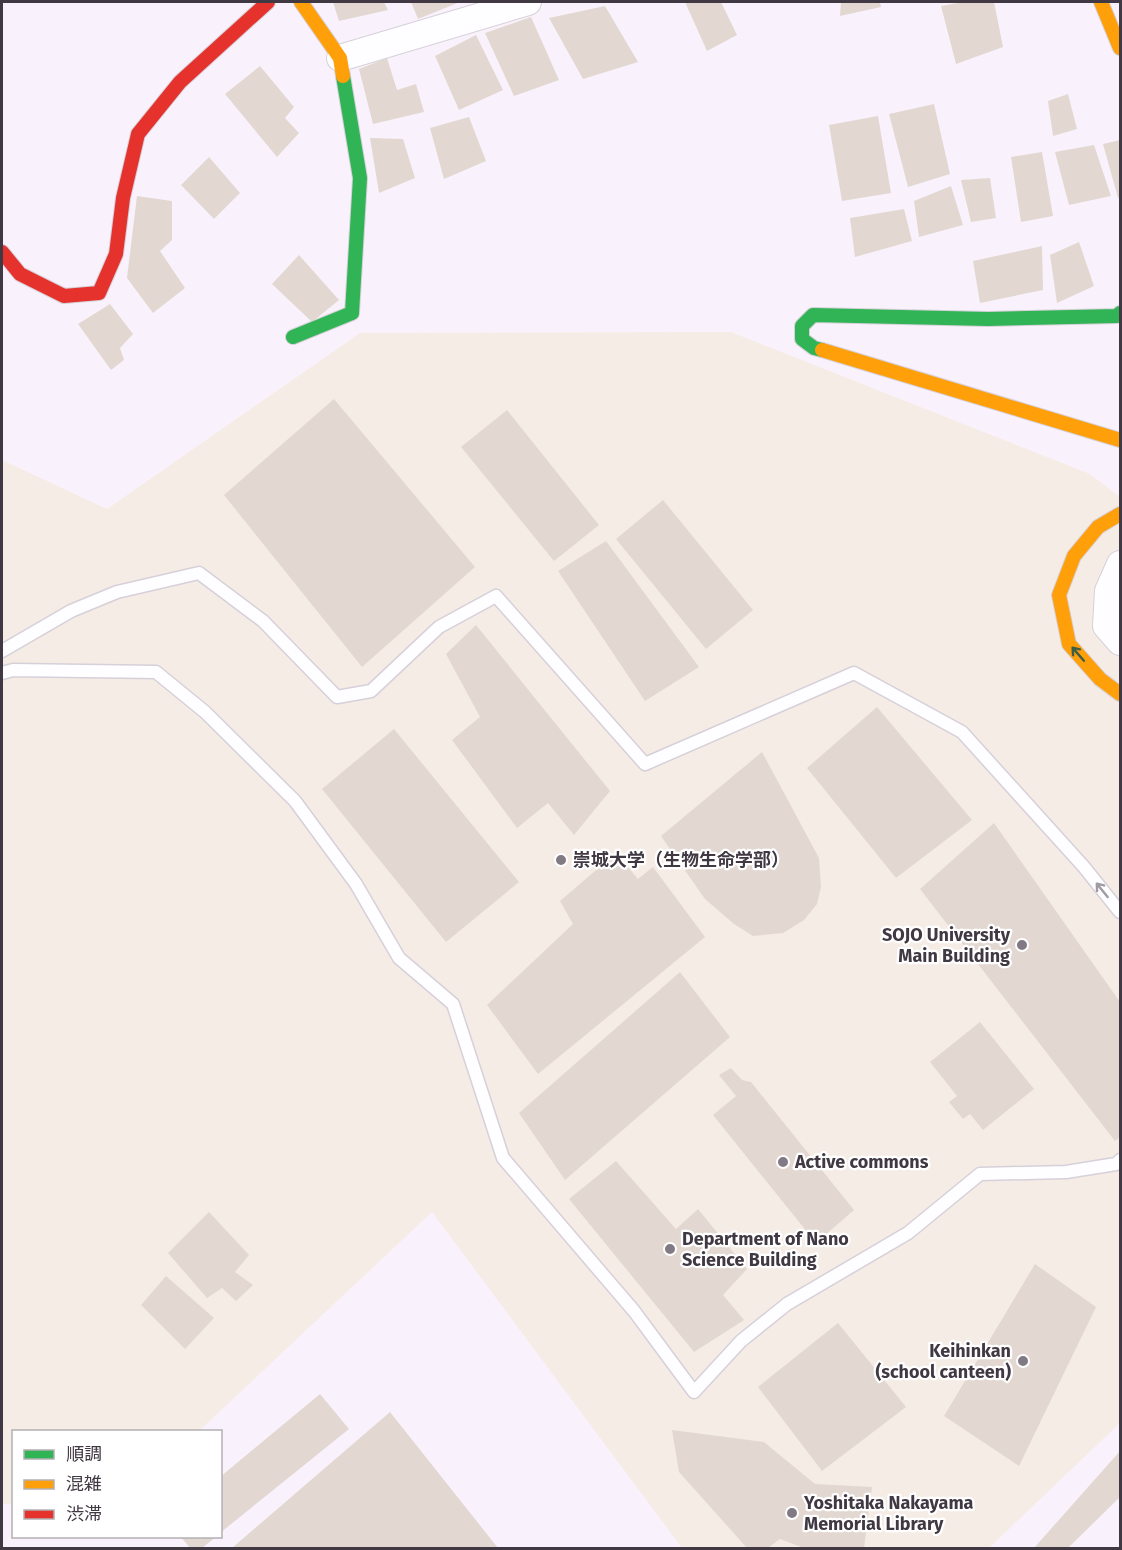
<svg xmlns="http://www.w3.org/2000/svg" width="1122" height="1550" font-family="'Fira Sans','Noto Sans JP',sans-serif">
<style>
.education{fill:#f6ece6}
.building{fill:#e2d8d1}
.lines{fill:none;stroke-linecap:round;stroke-linejoin:round}
.lane-casing{stroke:#d6d0d9;stroke-width:15}
.street-casing{stroke:#d6d0d9;stroke-width:28}
.fast-casing{stroke:#d6d0d9;stroke-width:16}
.slow-casing{stroke:#d6d0d9;stroke-width:16}
.jam-casing{stroke:#d6d0d9;stroke-width:16}
.lane{stroke:#fefdff;stroke-width:12}
.street{stroke:#fefdff;stroke-width:26}
.fast{stroke:#30b455;stroke-width:14}
.slow{stroke:#ff9f0a;stroke-width:14}
.jam{stroke:#e5322d;stroke-width:14}
.oneway{stroke:#3b5e48}
.oneway2{stroke:#9f9ba1}
.poi-dot{fill:#817a84;stroke:#fff;stroke-width:2}
.labels{text-anchor:middle;stroke-width:4.5;stroke-linejoin:round;paint-order:stroke}
.poi-label{font-size:18px;font-weight:bold;fill:#403943;stroke:#fff;text-anchor:start}
</style>
<rect width="100%" height="100%" fill="#f9f2fc"/>
<!-- education -->
<path class="education" d="M731 332 1090 474 1120 497V1423L989 1548H682L432 1212 199 1431 14 1432 13 1504H2V460L107 509 360 333Z"/>
<!-- building -->
<path class="building" d="M333 2H384L388 10 339 21Z
M411 2H460L418 19Z
M685 2H721L737 35 707 51Z
M841 2H880L881 7 840 16Z
M964 2H994L1003 47 956 64 941 6Z
M605 6 638 62 583 79 549 18Z
M531 17 559 80 514 96 485 33Z
M476 35 503 90 459 110 435 56Z
M387 58 397 90 416 84 424 112 373 124 359 69Z
M260 66 294 107 285 118 299 133 277 157 225 94Z
M1068 94 1077 129 1053 136 1048 101Z
M934 104 950 174 908 187 889 114Z
M878 116 891 193 842 201 829 125Z
M469 117 486 161 444 179 430 128Z
M370 138 403 139 415 178 379 193Z
M1120 140V197L1118 198 1103 144Z
M1094 145 1111 196 1069 205 1055 152Z
M1042 152 1053 216 1021 222 1011 157Z
M209 157 240 193 214 219 181 185Z
M990 178 996 218 971 222 961 180Z
M951 186 963 225 919 237 914 201Z
M137 196 172 201V240L160 251 185 288 153 313 127 278Z
M904 209 912 241 855 257 850 218Z
M1079 242 1094 286 1057 303 1050 255Z
M1042 246 1043 290 980 303 973 261Z
M299 255 339 300 312 322 272 284Z
M110 304 133 334 120 348 124 360 111 370 78 324Z
M334 399 475 567 362 667 224 495Z
M507 410 599 525 554 561 461 447Z
M663 500 753 610 706 649 616 539Z
M606 541 699 667 645 701 558 571Z
M476 625 610 791 574 835 548 803 517 828 452 740 480 717 446 654Z
M877 707 972 820 896 878 807 768Z
M394 729 519 882 446 942 322 789Z
M762 752 819 858 821 887 817 904 804 920 783 933 753 936 734 924 705 899 661 836Z
M994 823 1120 1002V1137L1115 1141 920 889Z
M616 853 638 879 653 867 705 937 538 1074 487 1005 573 924 560 901Z
M680 972 730 1037 565 1180 519 1113Z
M980 1022 1034 1089 983 1130 970 1114 963 1119 949 1102 957 1096 930 1062Z
M731 1068 742 1080 751 1082 854 1210 816 1243 713 1115 736 1096 719 1075Z
M616 1161 676 1229 698 1209 747 1269 723 1295 744 1320 694 1352 569 1199Z
M209 1212 249 1255 235 1272 253 1285 236 1301 222 1288 207 1298 168 1253Z
M1035 1264 1096 1307 1019 1466 944 1416Z
M166 1276 214 1318 185 1349 141 1305Z
M838 1323 906 1407 822 1471 758 1387Z
M320 1394 349 1429 220 1533V1477Z
M390 1412 498 1548H232Z
M672 1430 764 1442 815 1484 872 1487 864 1548 801 1547 780 1539 768 1548H747L679 1472Z
M1120 1451V1497L1068 1548H1034Z
M180 1536H217L202 1548H190Z"/>
<g class="lines">
<defs>
<path id="lane" d="M2 651 71 611 117 592 199 573 263 621 337 697 371 691 439 627 496 596 645 764 854 673 962 732 1084 867 1120 912
M2 673 13 670 156 672 205 712 295 801 356 884 399 958 453 1004 503 1158 634 1311 694 1392 741 1341 787 1304 908 1233 980 1174 1066 1172 1116 1164 1120 1160"/>
<path id="street" d="M340 58 528 2
M1120 564 1108 591 1106 626 1120 642"/>
<path id="fast" d="M293 337 352 313 360 178 343 76
M822 350 814 348 802 339V326L813 315 988 319 1117 316 1120 313"/>
<path id="slow" d="M301 2 340 58 343 76
M1101 2 1120 48
M822 350 1120 440
M1120 514 1098 527 1074 556 1059 595 1069 644 1100 679 1120 694"/>
<path id="jam" d="M2 252 20 274 64 296 99 293 116 254 123 198 138 134 180 82 268 2"/>
</defs>
<!-- lane casing -->
<use href="#lane" class="lane-casing"/>
<!-- street casing -->
<use href="#street" class="street-casing"/>
<!-- fast casing -->
<use href="#fast" class="fast-casing"/>
<!-- slow casing -->
<use href="#slow" class="slow-casing"/>
<!-- jam casing -->
<use href="#jam" class="jam-casing"/>
<!-- lane -->
<use href="#lane" class="lane"/>
<!-- street -->
<use href="#street" class="street"/>
<!-- fast -->
<use href="#fast" class="fast"/>
<!-- slow -->
<use href="#slow" class="slow"/>
<!-- jam -->
<use href="#jam" class="jam"/>
</g>
<!-- one-way arrows -->
<defs><path id="oneway-shaft" d="M-6 0H5M1.5-3L5.5 0L1.5 3" fill="none" stroke-width="1.6" stroke-linecap="round" stroke-linejoin="round" transform="scale(1.5)"/></defs>
<use class="oneway" href="#oneway-shaft" transform="translate(1078 654) rotate(-131)"/>
<use class="oneway2" href="#oneway-shaft" transform="translate(1102 890) rotate(-129)"/>
<!-- markers -->
<g class="poi-dot">
<circle cx="561" cy="860" r="6"/>
<circle cx="1022" cy="945" r="6"/>
<circle cx="783" cy="1162" r="6"/>
<circle cx="670" cy="1249" r="6"/>
<circle cx="1023" cy="1361" r="6"/>
<circle cx="792" cy="1513" r="6"/>
</g>
<g class="labels">
<!-- poi labels -->
<g class="poi-label">
<text x="573" y="866">崇城大学（生物生命学部）</text>
<text x="1010" y="941" text-anchor="end">SOJO University<tspan x="1010" dy="21">Main Building</tspan></text>
<text x="795" y="1168">Active commons</text>
<text x="682" y="1245">Department of Nano<tspan x="682" dy="21">Science Building</tspan></text>
<text x="1011" y="1357" text-anchor="end">Keihinkan<tspan x="1011" dy="21">(school canteen)</tspan></text>
<text x="804" y="1509">Yoshitaka Nakayama<tspan x="804" dy="21">Memorial Library</tspan></text>
</g>
</g>
<!-- border -->
<rect width="1122" height="1550" fill="none" stroke="#403943" stroke-width="6"/>
<!-- legend -->
<rect x="12" y="1430" width="210" height="108" fill="#ffffff" stroke="#b3b0b4" stroke-width="1.5"/>
<rect x="24" y="1450" width="30" height="9" fill="#30b455" stroke="#b3b0b4" stroke-width="1.5"/>
<text x="66" y="1460" font-size="18" fill="#403943">順調</text>
<rect x="24" y="1480" width="30" height="9" fill="#ff9f0a" stroke="#b3b0b4" stroke-width="1.5"/>
<text x="66" y="1490" font-size="18" fill="#403943">混雑</text>
<rect x="24" y="1510" width="30" height="9" fill="#e5322d" stroke="#b3b0b4" stroke-width="1.5"/>
<text x="66" y="1520" font-size="18" fill="#403943">渋滞</text>
</svg>
